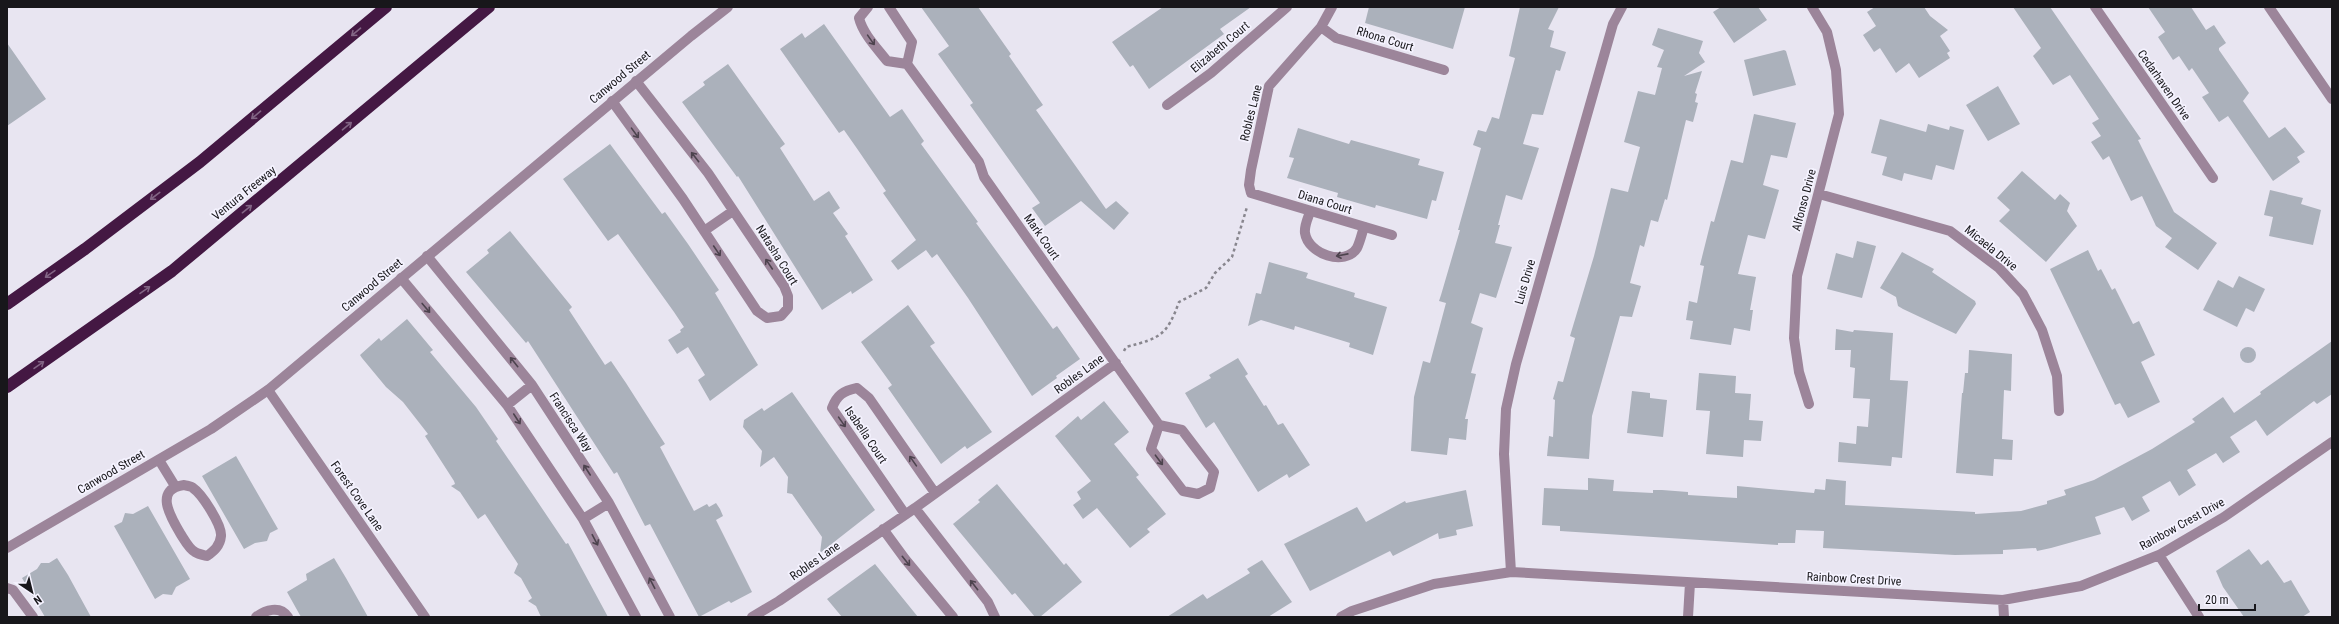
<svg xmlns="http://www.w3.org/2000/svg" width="2339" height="624" font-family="'Roboto Condensed',sans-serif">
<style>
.building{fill:#abb1bb}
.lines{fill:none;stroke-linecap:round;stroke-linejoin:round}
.path{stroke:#88868e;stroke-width:2.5;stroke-dasharray:3 3;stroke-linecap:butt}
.service{stroke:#9c859a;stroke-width:10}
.minor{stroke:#9c859a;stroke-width:10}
.tertiary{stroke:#9c859a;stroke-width:10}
.motorway{stroke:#441843;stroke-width:12}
.oneway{stroke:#826585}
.oneway2{stroke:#4d434e}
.labels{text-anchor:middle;stroke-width:3.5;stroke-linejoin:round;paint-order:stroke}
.street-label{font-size:12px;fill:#18171b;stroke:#f5f3ff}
</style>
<rect width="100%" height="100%" fill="#e8e5f1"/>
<!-- building -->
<path class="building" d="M921 7H978L1011 54 1009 56 1043 105 1036 110 1106 209 1116 201 1129 213 1114 230 1081 201 1045 226 1032 208 1040 203 970 105 973 103 938 54 949 46Z
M1163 7H1251L1220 29 1224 34 1149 89 1133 65 1130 67 1112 42Z
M1369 7H1465L1453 49 1365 23Z
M1520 7H1559L1548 29 1554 31 1550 47 1566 52 1560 71 1556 70 1543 115 1532 114 1523 144 1539 148 1522 200 1506 195 1498 225H1500L1495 243 1512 247 1496 298 1480 293 1471 323 1483 328 1471 373 1476 374 1465 419H1468L1466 440 1449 438 1447 455 1411 451 1414 397 1423 361 1430 363 1446 303 1439 301 1441 295 1460 230H1458L1481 148 1473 145 1478 130 1486 132 1492 117 1499 119 1515 58 1509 56Z
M1721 7H1758L1767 20 1734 43 1713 12Z
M1875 7H1924L1930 16 1948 30 1940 36 1950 51 1947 53 1950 58 1919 78 1909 63 1896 73 1880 48 1874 52 1863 35 1876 26 1867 12Z
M2013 7H2050L2141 139 2138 140 2174 212 2217 243 2198 270 2165 247 2172 238 2156 226 2142 196 2131 201 2109 156 2103 160 2091 142 2101 136 2092 123 2099 119 2070 75 2053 85 2033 56 2041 48Z
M2148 7H2191L2206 30 2214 25 2226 43 2219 48V50L2249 93 2243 101 2269 138 2285 127 2305 152 2297 157 2300 162 2273 181 2228 116 2219 122 2202 97 2209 93 2192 68 2189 71 2179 56 2173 60 2158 37 2165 32Z
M824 24 890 117 902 109 924 141 921 144 978 222 976 223 1053 329 1057 326 1080 359 1056 376 1057 378 1032 396 968 298 937 254 932 258 926 250 898 270 891 261 916 240 883 193 886 191 858 150 844 130 839 133 780 49 802 33 805 38Z
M1658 28 1703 41 1699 53 1705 62 1684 76 1702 71 1695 93 1697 94 1695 102 1698 103 1693 122 1686 120 1667 200 1665 199 1658 222 1651 220 1644 247 1640 245 1630 283 1641 286 1632 317 1620 316 1592 416 1589 459 1547 456 1549 436 1553 437 1555 400 1553 399 1558 381 1563 382 1575 338 1570 336 1594 256 1611 188 1628 192 1640 147 1624 142 1638 91 1655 95 1662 68 1657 67 1664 50 1652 45Z
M7 43 46 99 7 126Z
M1784 50 1786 51 1796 85 1753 96 1744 60Z
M728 64 785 144 780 148 814 201 829 191 840 208 833 213 848 234 845 236 873 280 852 294 851 291 822 310 738 176 737 177 682 102 705 85 703 82Z
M1998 86 2020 124 1988 141 1966 105Z
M1754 114 1796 123 1787 158 1771 155 1763 185 1779 190 1765 239 1748 235 1738 274 1756 277 1750 310H1753L1750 331 1734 328 1731 345 1690 339 1693 321 1686 320 1689 301 1697 303 1704 266 1700 265 1711 221 1714 222 1731 160 1743 163Z
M1880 119 1926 132 1928 124 1949 130 1950 126 1964 130 1954 170 1936 165 1932 180 1904 173 1902 181 1882 175 1887 157 1871 153Z
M1298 128 1349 144 1351 140 1420 159 1418 165 1444 172 1436 201 1432 200 1427 219 1376 205 1375 208 1337 197 1338 193 1287 178 1294 158 1289 157Z
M610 144 662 214 665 212 688 244 719 290 715 293 758 365 710 401 698 380 705 375 688 347 677 354 668 340 681 332 680 330 684 327 674 312 618 234 608 241 563 179Z
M2022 171 2055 200 2060 194 2070 203 2067 211 2077 226 2046 262 1999 221 2010 210 1997 198Z
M2270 190 2303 198 2301 204 2321 210 2313 245 2269 236 2273 217 2264 215Z
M510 231 572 307 569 310 605 365 611 361 626 383 665 444 660 447 694 511 707 504 709 507 716 503 720 509 723 516 716 520 752 592 731 603 729 601 699 617 650 524 645 526 617 472 614 474 528 341 526 343 466 272 489 253 487 250Z
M1857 241 1876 246 1862 298 1827 289 1836 253 1853 258Z
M2088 250 2098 271 2101 269 2112 290 2115 288 2133 324 2139 321 2155 355 2141 362 2160 402 2128 418 2120 403 2115 405 2050 269Z
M1902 252 1934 269 1932 272 1975 301 1976 304 1956 334 1903 309 1898 306 1896 297 1880 288Z
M1269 262 1308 273 1306 278 1355 293 1354 297 1387 307 1373 355 1349 347 1350 343 1295 326 1294 330 1261 320 1248 326 1256 293 1261 294Z
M2239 276 2265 289 2254 312 2246 308 2237 327 2203 310 2218 280 2233 288Z
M908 305 935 343 930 346 992 432 967 449 965 446 941 464 888 388 892 385 861 342Z
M407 319 433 350 430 352 476 407 498 439 496 441 533 495 566 544 568 543 608 617H541L536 606 528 601 532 598 521 578 514 573 518 564 485 514 478 519 460 492 451 486 455 484 454 481 425 436 428 434 403 402 386 387 362 358 360 355 379 338 381 341Z
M1836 329 1853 332 1854 330 1893 333 1890 380 1908 381 1902 458 1892 457 1891 466 1838 462 1839 442 1856 444 1857 426 1868 427 1870 399 1853 398 1855 368 1850 367 1851 350H1835Z
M2332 341V394L2317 404 2314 401 2267 436 2256 420 2230 437 2240 452 2223 463 2216 453 2187 470 2196 485 2179 496 2170 481 2142 497 2150 511 2132 521 2124 507 2095 517 2101 534 2051 548 2037 551 2036 548 2003 550V554L1955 555 1823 548 1824 531 1796 530 1795 543H1778V545L1560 531V526L1542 525 1544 488 1588 490V478L1614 480 1613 491 1653 493V490H1662L1688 492V495L1737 498V486L1814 493 1815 489 1825 490 1826 479 1846 481 1845 505 1975 512V514L2021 511 2047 504V501L2066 495 2064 490 2094 480 2152 449 2195 422 2192 419 2223 397 2234 413 2261 394 2260 392Z
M2240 355a8 8 0 1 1 16 0a8 8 0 1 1-16 0Z
M1969 350 2012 354 2011 391 2004 390 2002 439 2013 440 2012 460 1994 459 1993 476 1956 473 1962 393H1963L1965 373H1968Z
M1238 358 1248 374 1245 376 1264 406 1266 405 1278 425 1283 423 1310 465 1289 478 1287 474 1258 492 1214 422 1206 428 1185 393 1211 378 1209 375Z
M1699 373 1736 376 1735 393 1751 394 1749 420 1763 421 1761 441 1744 440 1743 457 1706 454 1710 411 1696 410Z
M1632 391 1650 393V398L1667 400 1663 437 1627 433Z
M792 392 875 510 820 553 822 537 792 494 787 493 788 477 774 457 760 467 762 451 743 427 744 420 762 408 764 411Z
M1104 401 1129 432 1114 444 1139 475 1136 477 1166 514 1147 529 1150 532 1130 548 1097 508 1083 519 1073 505 1081 499 1077 492 1091 481 1055 436 1078 416 1081 420Z
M236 456 278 529 270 533 267 541 255 543 244 549 202 476Z
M997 484 1064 565 1066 563 1082 582 1040 617H1035L1015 593 1012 595 953 524 980 502 978 500Z
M1466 490 1473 526 1456 530 1457 535 1439 539 1438 533 1393 556 1390 551 1310 591 1284 544 1357 507 1366 522 1405 501 1406 503Z
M148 506 190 579 176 587 172 595 163 594 155 599 114 526 122 522 125 513 133 514Z
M2249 549 2261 565 2268 560 2284 583 2291 580 2310 612 2302 617H2244L2223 587 2216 571Z
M57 558 68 575 91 617H45L22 578 37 569 41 563H49Z
M334 558 346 578 368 617H301L287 592 307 580 306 574Z
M1262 560 1292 602 1268 617H1167L1203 594 1207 599 1250 573 1247 569Z
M875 564 918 617H842L827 599Z"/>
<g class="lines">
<!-- path -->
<path class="path" d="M1124 351 1126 347C1161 338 1167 335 1179 302L1206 288 1215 273 1232 257 1247 207"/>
<!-- service -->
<path class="service" d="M1310 212C1308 218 1304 226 1305 233 1308 254 1345 267 1357 248 1360 242 1362 233 1364 227
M159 460 175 486
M184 485C187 486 191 486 193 488 202 494 222 525 221 536 220 546 214 551 207 556 203 555 198 554 195 552 189 549 184 539 180 533 170 516 154 489 184 485Z
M7 588 13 590 33 617
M256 617C265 610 280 605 288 617"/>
<!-- minor -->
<path class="minor" d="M868 7 859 18C863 34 877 48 887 61L907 64 979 162 984 177 1159 425 1182 430 1214 472 1210 488 1198 494 1183 491 1151 449 1159 425
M889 7 912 42 907 64
M1332 7 1321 27 1269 86 1251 170 1249 185 1251 193 1392 235
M2095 7 2213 178
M1321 27 1336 38 1444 70
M612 101 683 199 757 311 767 318 781 316 788 308V296L784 286 708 173 636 81
M1167 105 1211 73 1287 7
M1819 194 1950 231 1999 268 2023 294 2042 330 2057 376 2059 411
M704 231 733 211
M427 256 532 385 609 503 670 617
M401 278 507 405 583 519 636 617
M268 390 425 617
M1809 404 1799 372 1794 338 1797 276 1839 114 1836 70 1827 32 1812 7
M507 405 532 385
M915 508 988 602 995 617
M905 514 832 408C837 395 843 391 857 388L869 398 935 493
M583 519 609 503
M883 529 905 559 953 617
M2159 555 2199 617
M1511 572 1504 454 1506 409 1516 364 1613 24 1622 7
M2003 600 2004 617
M752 617 779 601 915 508 1116 363
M1341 617 1352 611 1434 584 1511 572 2003 600 2081 586 2159 555 2224 517 2332 442
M1688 617 1690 583"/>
<!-- tertiary -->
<path class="tertiary" d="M2269 7 2332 99
M7 548 211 429 268 390 691 36 728 7"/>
<!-- motorway -->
<path class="motorway" d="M7 304 85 249 200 162 386 7
M7 387 172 271 489 7"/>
</g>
<!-- one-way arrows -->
<defs><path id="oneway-shaft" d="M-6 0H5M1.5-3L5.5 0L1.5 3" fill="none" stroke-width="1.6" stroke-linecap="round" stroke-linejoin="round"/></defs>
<g class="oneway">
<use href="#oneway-shaft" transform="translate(356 32) rotate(140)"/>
<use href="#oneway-shaft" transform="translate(256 115) rotate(140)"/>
<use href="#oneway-shaft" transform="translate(347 126) rotate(-40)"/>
<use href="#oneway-shaft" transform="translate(155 196) rotate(143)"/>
<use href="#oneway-shaft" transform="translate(247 209) rotate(-39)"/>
<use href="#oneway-shaft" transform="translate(50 274) rotate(145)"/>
<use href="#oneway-shaft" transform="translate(145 290) rotate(-35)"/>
<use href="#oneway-shaft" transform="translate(39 365) rotate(-35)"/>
</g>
<g class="oneway2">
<use href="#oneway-shaft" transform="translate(871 40) rotate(55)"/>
<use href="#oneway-shaft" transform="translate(635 133) rotate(54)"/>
<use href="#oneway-shaft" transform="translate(695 157) rotate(-128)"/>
<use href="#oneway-shaft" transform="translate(717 251) rotate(56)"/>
<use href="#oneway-shaft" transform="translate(1342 255) rotate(169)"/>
<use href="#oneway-shaft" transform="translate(769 264) rotate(-124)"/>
<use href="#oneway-shaft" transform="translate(426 308) rotate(50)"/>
<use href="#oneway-shaft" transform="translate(514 362) rotate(-129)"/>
<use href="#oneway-shaft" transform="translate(517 419) rotate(57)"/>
<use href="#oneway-shaft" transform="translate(842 422) rotate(55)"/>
<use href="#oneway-shaft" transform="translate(1159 460) rotate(53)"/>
<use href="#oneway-shaft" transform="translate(913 461) rotate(-125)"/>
<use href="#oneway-shaft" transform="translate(587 470) rotate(-123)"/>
<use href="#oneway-shaft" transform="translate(595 540) rotate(62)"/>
<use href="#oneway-shaft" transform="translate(906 561) rotate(51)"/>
<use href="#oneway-shaft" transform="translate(652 583) rotate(-118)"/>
<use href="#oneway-shaft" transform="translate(974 585) rotate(-128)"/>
</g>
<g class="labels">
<!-- street labels -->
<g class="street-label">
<text transform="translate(1385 39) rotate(17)" y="4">Rhona Court</text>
<text transform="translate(1220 47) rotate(-40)" y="4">Elizabeth Court</text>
<text transform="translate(620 77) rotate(-40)" y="4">Canwood Street</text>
<text transform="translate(2164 85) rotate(55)" y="4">Cedarhaven Drive</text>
<text transform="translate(1251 113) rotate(-76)" y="4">Robles Lane</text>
<text transform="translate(244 193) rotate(-39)" y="4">Ventura Freeway</text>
<text transform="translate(1804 200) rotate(-75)" y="4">Alfonso Drive</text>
<text transform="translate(1325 202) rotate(17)" y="4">Diana Court</text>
<text transform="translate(1042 237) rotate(55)" y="4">Mark Court</text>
<text transform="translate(1991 248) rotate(39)" y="4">Micaela Drive</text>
<text transform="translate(777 255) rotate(58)" y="4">Natasha Court</text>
<text transform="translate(1525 282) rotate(-74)" y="4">Luis Drive</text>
<text transform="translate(372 285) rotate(-40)" y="4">Canwood Street</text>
<text transform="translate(1079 374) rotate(-36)" y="4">Robles Lane</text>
<text transform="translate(571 422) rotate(57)" y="4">Francisca Way</text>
<text transform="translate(866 435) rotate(56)" y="4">Isabella Court</text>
<text transform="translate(111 472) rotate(-30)" y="4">Canwood Street</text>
<text transform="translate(357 496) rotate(55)" y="4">Forest Cove Lane</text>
<text transform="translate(2182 524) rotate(-29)" y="4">Rainbow Crest Drive</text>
<text transform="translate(815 561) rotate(-35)" y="4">Robles Lane</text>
<text transform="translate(1854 579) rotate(3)" y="4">Rainbow Crest Drive</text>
</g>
</g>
<!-- border -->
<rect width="2339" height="624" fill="none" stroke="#18171b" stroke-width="16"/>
<!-- north arrow -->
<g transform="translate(32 592) rotate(145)" stroke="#f5f3ff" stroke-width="3" paint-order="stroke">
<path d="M0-3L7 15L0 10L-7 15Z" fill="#18171b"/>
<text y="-6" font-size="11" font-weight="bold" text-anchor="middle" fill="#18171b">N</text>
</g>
<!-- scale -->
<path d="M2199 604v6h56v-6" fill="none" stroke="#18171b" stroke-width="2"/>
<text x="2205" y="604" font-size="12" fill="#18171b" stroke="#f5f3ff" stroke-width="3" paint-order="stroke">20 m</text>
</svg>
